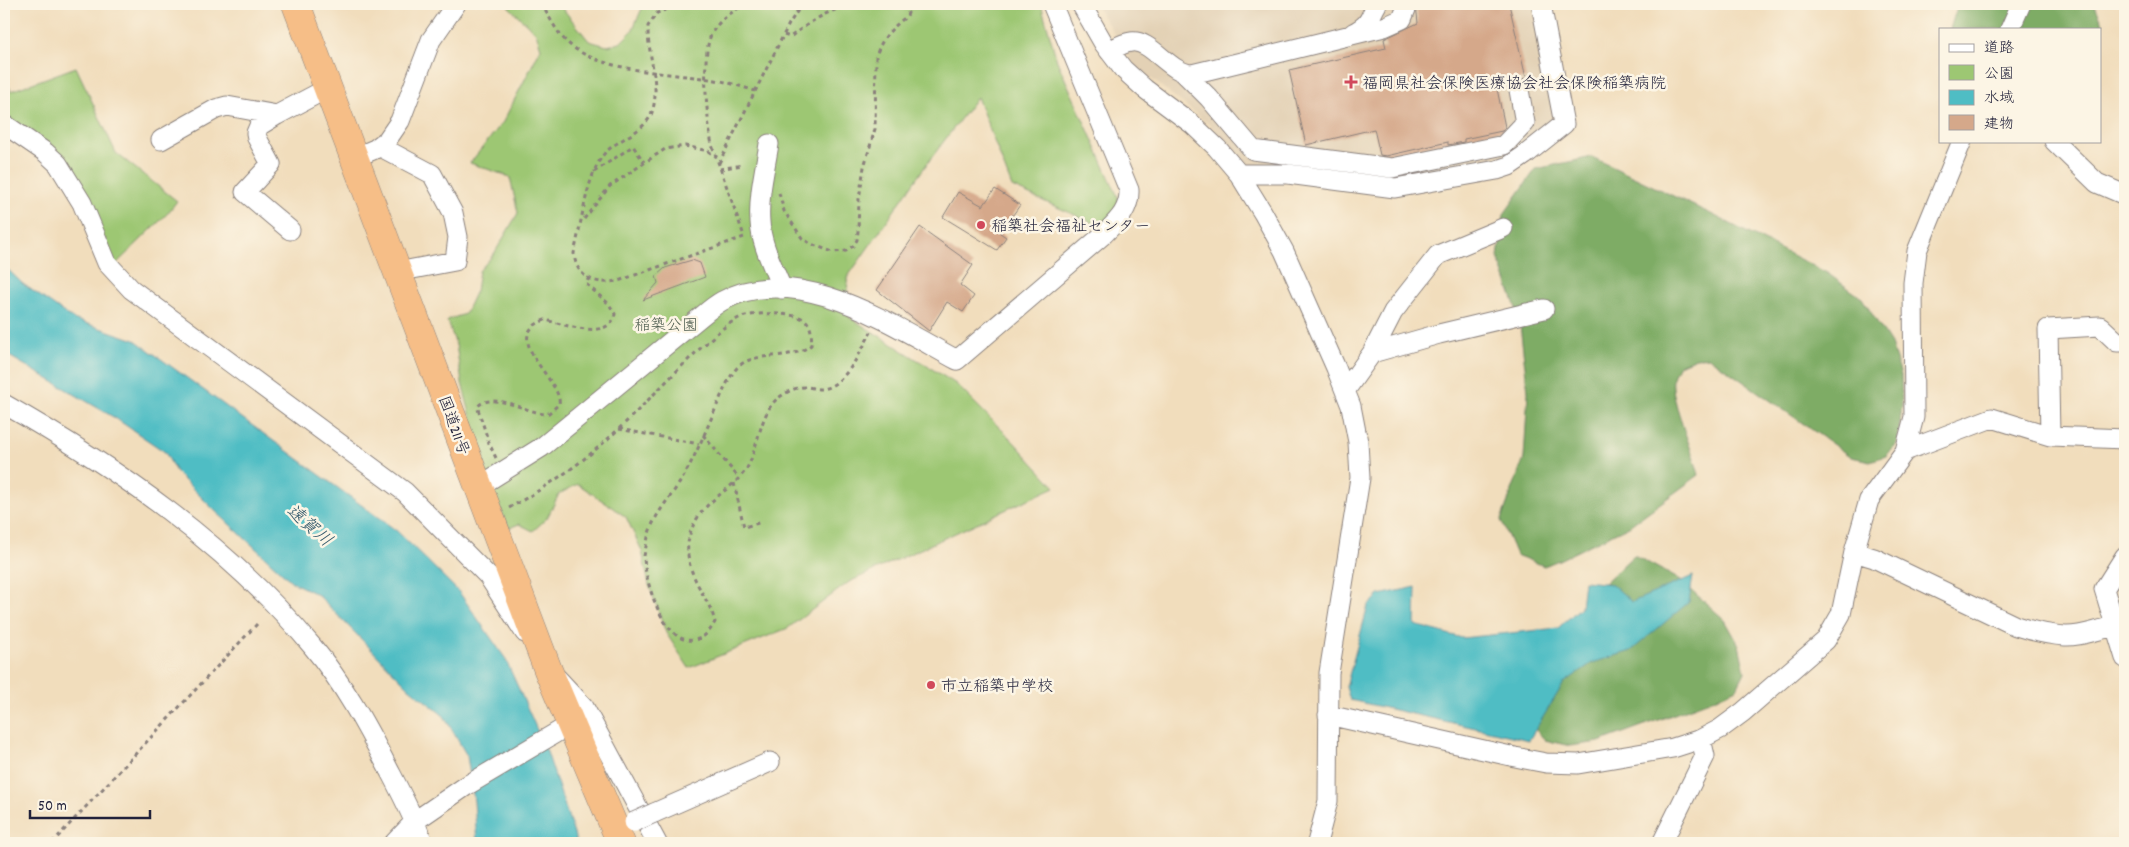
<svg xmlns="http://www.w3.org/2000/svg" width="2129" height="847" font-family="Dekko,'Klee One',sans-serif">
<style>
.built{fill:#e3d1b5}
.green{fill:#9dc773;stroke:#607457}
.forest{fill:#7eac65;stroke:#506750}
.water{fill:#4fbdc4;stroke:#387080}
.building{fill:#d5a88a}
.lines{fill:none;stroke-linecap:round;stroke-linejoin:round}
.minor-casing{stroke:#8a807c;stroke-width:21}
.highway-casing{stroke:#8a807c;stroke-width:29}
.path{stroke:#8a807c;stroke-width:3;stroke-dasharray:4 4;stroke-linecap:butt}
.minor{stroke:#fff;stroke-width:19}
.highway{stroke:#f6be87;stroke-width:28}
.minor-bridge-casing{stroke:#8a807c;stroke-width:21;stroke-linecap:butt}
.minor-bridge{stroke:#fff;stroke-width:19}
.poi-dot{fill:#d1495b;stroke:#fcf5e5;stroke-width:2}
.labels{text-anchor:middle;stroke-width:5;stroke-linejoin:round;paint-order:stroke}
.poi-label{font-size:16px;fill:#22223b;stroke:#fcf5e5;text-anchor:start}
.park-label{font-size:16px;fill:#4d5c4f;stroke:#fcf5e5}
.street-label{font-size:16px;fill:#22223b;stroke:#fcf5e5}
.water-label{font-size:18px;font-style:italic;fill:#32586b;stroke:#fcf5e5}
</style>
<rect width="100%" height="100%" fill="#fcf5e5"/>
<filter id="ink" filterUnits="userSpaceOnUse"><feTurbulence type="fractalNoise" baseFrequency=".02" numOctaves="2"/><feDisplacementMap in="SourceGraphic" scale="10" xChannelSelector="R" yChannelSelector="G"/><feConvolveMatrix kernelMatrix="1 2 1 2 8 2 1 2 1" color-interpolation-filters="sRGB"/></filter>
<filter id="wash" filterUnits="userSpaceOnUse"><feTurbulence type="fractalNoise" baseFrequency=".0096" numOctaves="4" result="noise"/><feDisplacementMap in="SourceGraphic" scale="20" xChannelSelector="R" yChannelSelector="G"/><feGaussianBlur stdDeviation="1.12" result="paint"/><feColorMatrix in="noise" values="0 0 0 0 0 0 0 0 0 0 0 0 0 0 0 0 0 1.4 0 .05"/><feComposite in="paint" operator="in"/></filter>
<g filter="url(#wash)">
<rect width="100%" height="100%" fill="#f1ddbc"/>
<!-- built -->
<path class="built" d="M1095 4H1533L1555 120 1506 161 1393 183 1244 165 1214 128 1134 65Z"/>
<!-- green -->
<path class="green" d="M506 4H559L589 41 607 46 620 43 632 31 644 4H1041L1057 61 1118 197V212L1104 228 1012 187 977 97 926 165 847 278 849 317 956 384 1012 440 1055 487 849 582 788 628 689 668 666 633 649 585 642 551 626 517 578 484 559 494 547 518 533 531 519 524 509 528 488 482 462 383 456 345 447 320 465 314 476 291 479 271 494 254 518 213 510 177 470 163 503 122 541 48 536 33Z
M76 67 116 153 177 201 167 214 113 267 58 164 4 124V84L7 82 11 91Z"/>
<!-- forest -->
<path class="forest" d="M1958 4H2094L2103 23 2100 38V29H1950Z
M1592 157 1711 214 1827 273 1862 298 1891 344 1901 375 1902 405 1898 442 1886 456 1870 461 1851 457 1708 357 1696 358 1679 365C1677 369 1673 375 1673 379 1670 400 1693 451 1699 475L1629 526 1559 560 1544 566 1516 555 1501 520 1524 458 1528 392 1519 317 1498 257 1504 214 1536 169Z
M1634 555 1680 580 1725 620 1739 645 1745 672 1737 688 1712 700 1599 742 1570 746 1545 740 1524 717 1601 586Z"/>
<!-- water -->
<path class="water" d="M4 266 23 284 73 319 135 340 397 531 459 592 505 658 547 752 577 843H477L474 801 467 756 444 716 408 687 318 595 292 582 211 507 176 472 165 452 115 418 4 353Z
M1693 576 1689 602 1631 651 1592 663 1564 683 1529 740 1350 700 1346 687 1368 606 1379 595 1416 587 1415 625 1462 638 1558 628 1581 607 1584 581 1612 584 1632 602Z"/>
<g id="blocks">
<!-- building -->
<path class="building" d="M1416 4H1509L1526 78 1496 84 1505 127 1502 131 1464 139V142L1448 145V142L1386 156 1380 155 1374 129 1306 145 1289 70 1386 48 1384 39 1418 23Z
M995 189 1020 205 1000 233 1006 237 997 250 943 217 958 192 983 206Z
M920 227 973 265 960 285 974 296 963 312 947 302 929 331 877 290Z
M692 260 700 263 705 277 643 300 658 283 656 276 665 268Z"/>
</g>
</g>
<g filter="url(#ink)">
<use href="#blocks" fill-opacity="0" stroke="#8a807c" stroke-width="1"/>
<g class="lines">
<defs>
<path id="minor" d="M1081 4 1104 44 1123 69 1145 89 1192 124 1217 148 1239 174 1263 213 1284 251 1336 368 1351 406 1358 442 1360 478 1329 673 1328 801 1317 843
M2010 29 2021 4
M1353 33C1372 23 1368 19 1377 4
M1109 51C1115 48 1123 43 1131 42 1151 39 1169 73 1192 74L1384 27 1402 19 1406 9 1405 4
M1184 73 1209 98 1253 150 1392 168 1504 145 1525 123 1519 90
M277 115 259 126 256 133 257 138 271 164 245 192 290 230
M4 124 45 152 58 164 82 203 107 263 131 289 405 492 488 576 525 633
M161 140 216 109 227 106 277 115 328 88
M2054 141 2097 183 2125 195
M769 144C765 169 758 196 760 222 761 245 774 268 782 289
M379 146 432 174 453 213 458 237 455 261 397 272
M354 158 375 149 387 140 400 121 431 40 456 4
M1239 174H1288L1395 188 1497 170 1509 166 1525 155 1564 124 1541 4
M1372 353 1393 312 1438 255 1503 228
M1345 391 1372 353 1439 334 1544 309
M4 404C117 468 228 545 312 646 343 683 366 725 388 768 401 793 414 817 423 843
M2050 436 2048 329 2100 326 2117 342H2125
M1905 451 1992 418 2050 436 2125 439
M478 487 542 447 703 315C709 310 715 305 722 301 797 260 892 325 957 360L1103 235C1117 221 1130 210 1129 190L1052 4
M1854 552 1874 558 2016 626C2032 631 2048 635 2065 636 2079 637 2112 627 2125 621
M2125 556 2104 589 2125 658
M557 678 584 707 657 843
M1328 715 1515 757 1546 763 1578 764 1673 748 1701 739 1720 729 1743 712 1826 640 1841 614 1854 552 1869 500 1905 451 1914 417 1913 283 1917 251 1962 141
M654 813 770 762
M394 843 415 821 466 786 571 724
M1662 843 1705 756 1701 739"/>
<path id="highway" d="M296 4 548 670 621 843"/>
</defs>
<!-- minor casing -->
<use href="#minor" class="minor-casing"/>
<!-- highway casing -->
<use href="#highway" class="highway-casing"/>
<!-- path -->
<path class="path" d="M541 4C550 17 557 34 569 44 605 75 680 72 726 82 736 85 746 88 755 91
M682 4 657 13 648 26C647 53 660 82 653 109 647 134 614 138 601 158 586 181 581 226 574 253 576 280 599 286 621 280L744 237
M784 35 790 37C815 19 829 8 861 4
M719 163 789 24 802 4
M720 169 742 165
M594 172 633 146 644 162
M779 193 784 211 802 238 811 244 833 252 846 251 853 246 857 240 858 231 859 199 864 167 875 129 876 57C881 38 892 28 907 16L908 13 903 4
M584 219 610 186 665 149 685 146 708 151 715 156
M743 233 712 145C707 121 700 51 713 31 720 19 734 11 745 4
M619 429 699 444
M703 435 739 478
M4 447 6 444
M496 458 489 443 478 409V406C492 392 526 411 544 414L549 413 559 404C564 382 497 337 545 320 564 324 610 342 615 314L609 304 586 284 589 277
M734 483 744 527 762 522
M509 508C545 488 581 464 611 436 643 407 671 375 703 346 714 336 725 325 739 318 751 312 795 312 805 320 812 326 812 336 811 345 790 362 757 350 739 366 735 369 732 375 729 379 714 410 702 443 686 472 674 495 654 512 648 537 647 543 645 550 644 556 644 579 664 645 693 640 704 639 710 631 715 622 712 609 705 599 699 587 683 558 683 532 706 507 718 494 737 484 747 468 758 449 760 413 777 399 785 393 795 387 805 387 810 387 815 389 820 389 844 388 861 351 871 332
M52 843 257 624"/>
<!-- minor -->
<use href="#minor" class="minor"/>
<!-- highway -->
<use href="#highway" class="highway"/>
<defs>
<path id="minor-bridge" d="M634 822 654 813"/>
</defs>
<!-- minor-bridge casing -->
<use href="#minor-bridge" class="minor-bridge-casing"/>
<!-- minor-bridge -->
<use href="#minor-bridge" class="minor-bridge"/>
</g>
</g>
<!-- markers -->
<g class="poi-dot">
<path d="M1348.5 74.5h5v5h5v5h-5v5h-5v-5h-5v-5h5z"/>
<circle cx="981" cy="225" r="5"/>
<circle cx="931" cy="685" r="5"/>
</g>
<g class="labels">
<!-- poi labels -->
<g class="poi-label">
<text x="1362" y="88">福岡県社会保険医療協会社会保険稲築病院</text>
<text x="991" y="231">稲築社会福祉センター</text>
<text x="941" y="691">市立稲築中学校</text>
</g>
<!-- park labels -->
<g class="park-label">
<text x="666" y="330">稲築公園</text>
</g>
<!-- street labels -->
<g class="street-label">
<text transform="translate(455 425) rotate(70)" y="6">国道211号</text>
</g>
<!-- water labels -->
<g class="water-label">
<text transform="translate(310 525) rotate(41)" y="6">遠賀川</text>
</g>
</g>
<!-- margin -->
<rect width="2129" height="847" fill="none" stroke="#fcf5e5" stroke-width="20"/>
<!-- legend -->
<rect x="1939" y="28" width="162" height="115" fill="#fcf5e5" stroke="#a5a1a1"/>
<rect x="1949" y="44" width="25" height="8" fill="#ffffff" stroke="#a5a1a1"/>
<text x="1984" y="52" font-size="15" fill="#22223b">道路</text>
<rect x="1949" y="65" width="25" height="15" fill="#9dc773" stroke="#a5a1a1"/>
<text x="1984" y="78" font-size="15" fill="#22223b">公園</text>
<rect x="1949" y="90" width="25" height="15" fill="#4fbdc4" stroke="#a5a1a1"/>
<text x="1984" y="102" font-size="15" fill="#22223b">水域</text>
<rect x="1949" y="115" width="25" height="15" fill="#d5a88a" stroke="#a5a1a1"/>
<text x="1984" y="128" font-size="15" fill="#22223b">建物</text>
<!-- scale -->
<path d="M30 810v8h120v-8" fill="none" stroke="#22223b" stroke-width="2.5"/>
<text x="38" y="810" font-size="15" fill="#22223b" stroke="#fcf5e5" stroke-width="4" paint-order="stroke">50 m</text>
</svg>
